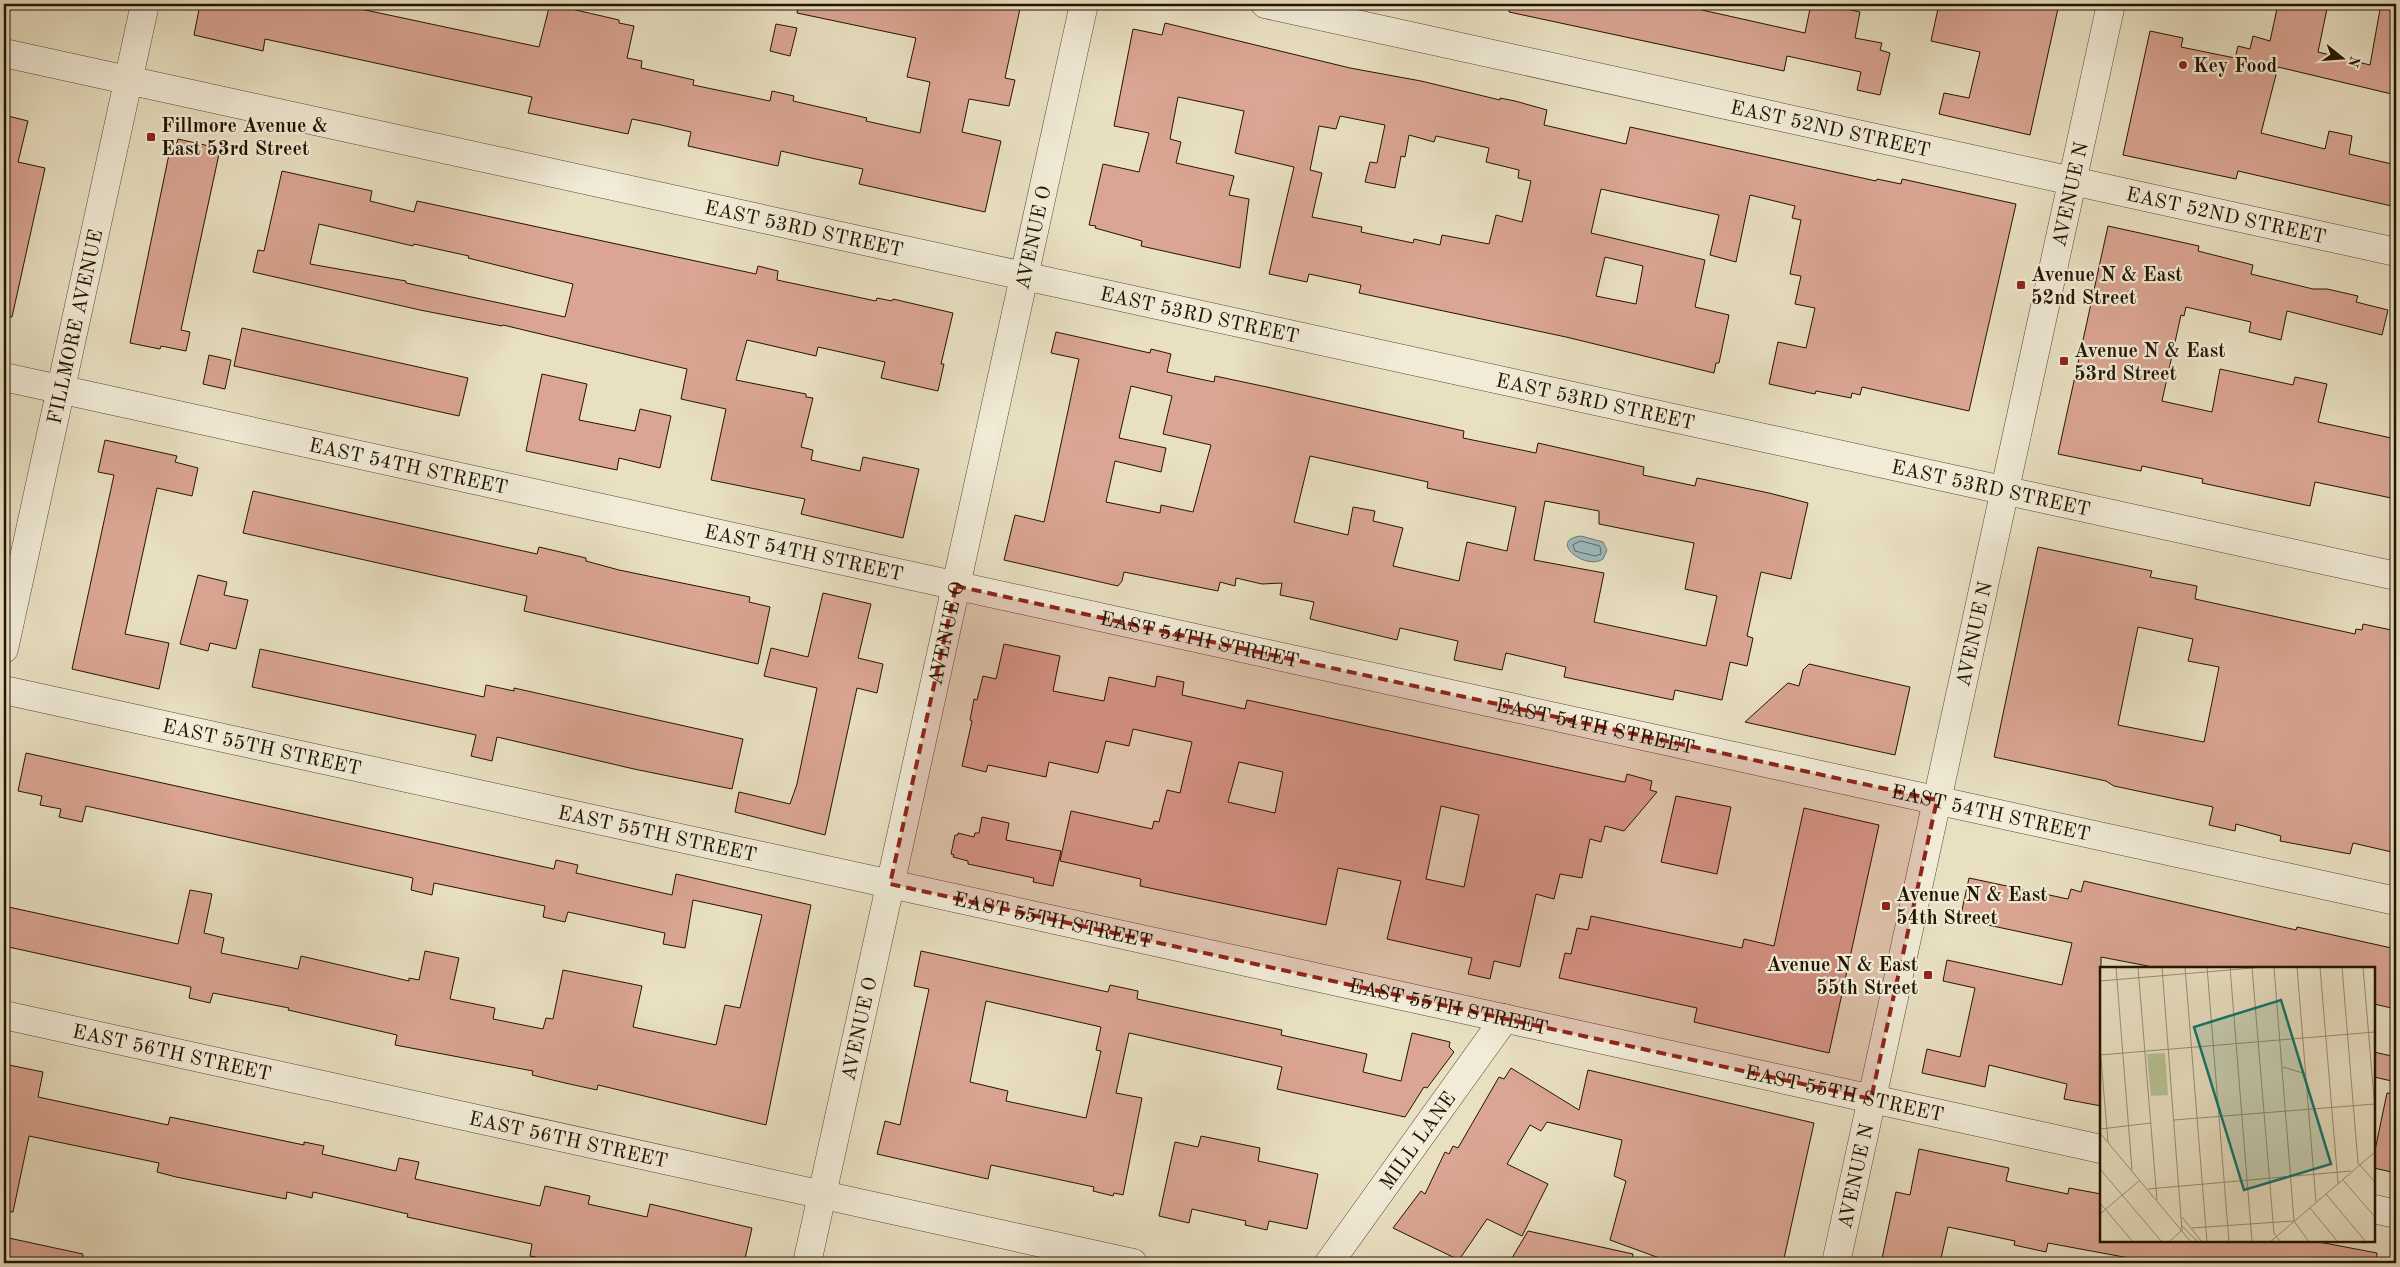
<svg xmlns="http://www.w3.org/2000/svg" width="2400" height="1267" font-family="'Old Standard TT',serif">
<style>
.water{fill:#9dbabe;stroke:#6c7872}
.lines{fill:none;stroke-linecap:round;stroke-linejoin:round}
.shore{stroke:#606760;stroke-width:1}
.building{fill:#daa592;stroke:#231401;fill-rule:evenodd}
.minor-casing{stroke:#544731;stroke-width:29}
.minor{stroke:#f1ebd7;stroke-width:28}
.marked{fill:#8f2418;fill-opacity:0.2;stroke:#8f2418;stroke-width:4;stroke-dasharray:10 6;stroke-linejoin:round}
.poi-dot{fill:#8f2418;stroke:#f1ebd7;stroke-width:2}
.labels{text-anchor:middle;stroke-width:4.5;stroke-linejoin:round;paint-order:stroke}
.poi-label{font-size:20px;font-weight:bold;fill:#231401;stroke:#f1ebd7;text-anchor:start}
.street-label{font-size:20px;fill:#231401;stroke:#f1ebd7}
.inset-road{fill:none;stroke:#9a8e75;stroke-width:1}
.view{fill:#0f766e;fill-opacity:0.15;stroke:#0f766e;stroke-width:2.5}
.inset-edge{fill:none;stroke:#231401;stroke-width:2.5}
</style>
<rect width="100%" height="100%" fill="#e9e0c2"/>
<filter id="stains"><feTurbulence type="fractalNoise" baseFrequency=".004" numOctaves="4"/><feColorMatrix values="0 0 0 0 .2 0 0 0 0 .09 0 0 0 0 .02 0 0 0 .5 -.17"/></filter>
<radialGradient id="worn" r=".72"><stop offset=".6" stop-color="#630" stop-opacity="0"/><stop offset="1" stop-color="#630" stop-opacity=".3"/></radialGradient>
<!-- water -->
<path class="water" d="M1581 536 1603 542 1607 550 1603 559C1585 571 1547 540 1581 536Z"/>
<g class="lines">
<!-- shore -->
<path class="shore" d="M1581 541 1600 546 1601 554 1595 556 1575 551 1573 545Z"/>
</g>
<!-- building -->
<path class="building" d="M200 4H337L539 47 550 4 619 20V23L634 26 627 58 642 61 641 68 694 80 693 85 770 101 772 91 794 96 793 101 867 118 866 121 920 133 930 82 907 77 916 38 797 13 798 4H1021L1005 78 1015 80 1009 106 969 99 962 132 1001 141 985 212 859 184 863 169 811 158 781 151 778 166 688 146 691 132 661 125 632 119 628 134 528 113 532 97 265 39 263 51 194 35Z
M1510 4H1704L1702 10 1805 33 1811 4H1825L1860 12 1855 38 1882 43 1880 50 1890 53 1880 95 1857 90 1861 72 1787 56 1784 71 1509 12Z
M1939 4H2059L2030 135 1939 114 1944 93 1969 98 1980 52 1931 41Z
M2278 4H2328L2318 52 2370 65 2381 4H2396V95L2278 67 2261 133 2325 149 2329 131 2352 136 2349 154 2396 165V207L2238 171 2236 179 2123 155 2150 31 2183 38 2181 47 2235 58 2238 46 2250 49 2253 36 2270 41Z
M1165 23 1350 68 1421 81 1500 100V98L1515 101 1547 110 1544 125 1626 144 1630 127 1876 181 1877 179 1901 184 1902 179 2016 204 1969 411 1862 387 1860 395 1852 393 1851 398 1816 391 1815 394 1769 384 1778 342 1806 348 1815 308 1795 304 1801 276 1790 274 1801 220 1792 218 1795 206 1750 195 1736 262 1710 255 1719 215 1601 189 1591 233 1705 260 1695 307 1729 315 1719 363H1716L1714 373 1566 337 1359 293 1361 285 1309 274 1307 282 1269 274 1294 167 1235 153 1244 111 1178 97 1170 139 1181 142 1176 163 1234 176 1229 195 1249 199 1240 268 1141 246 1142 241 1095 228 1096 226 1089 225 1103 164 1139 172 1149 133 1114 126 1133 29 1162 35ZM1340 116 1385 125 1377 163 1370 162 1365 182 1395 188 1401 156 1405 157 1409 135 1434 142 1436 136 1489 148 1486 162 1519 170 1518 178 1531 181 1522 222 1496 215 1489 244 1442 235 1440 245 1414 239 1413 243 1361 232 1362 227 1312 217 1322 173 1310 170 1319 126 1336 129ZM1605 257 1643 266 1636 304 1596 296Z
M776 24 797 28 790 56 770 51Z
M4 115 28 121 18 162 45 168 12 317 4 316Z
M178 139 218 148 217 154H219L181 330 190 332 186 351 161 346 160 349 130 343 168 159 172 145 176 146Z
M282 171 372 191 370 201 414 212 417 201 756 274 758 266 778 271 777 280 876 301 877 298 892 301 893 299 953 313 941 364H944L938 391 881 378 885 362 818 347 816 356 747 340 736 380 806 394V397L813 398 801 447 813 450 811 460 860 471 863 457 919 469 903 538 801 514 805 499 711 480 726 409 681 399 687 369 503 325 502 326 420 310 253 272 258 250 264 251ZM319 224 413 246 414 244 469 256 468 258 573 284 565 317 406 283V281L310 264Z
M2108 226 2199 246 2198 251 2253 265 2251 274 2313 289H2327L2358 296 2356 302 2388 310 2382 335 2287 311 2281 340 2249 332 2251 322 2186 307 2184 316 2181 315 2162 401 2212 412 2220 369 2293 385 2295 377 2327 384 2318 422 2396 439V499L2315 482 2310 506 2202 483 2203 479 2142 466 2141 471 2058 454Z
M242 328 468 378 459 416 234 366Z
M1056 332 1150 353 1151 349 1171 354 1167 372 1214 382 1215 376 1267 387 1464 431 1463 438 1536 453 1538 443 1644 467 1643 475 1695 486 1697 478 1769 493 1808 503 1791 579 1761 572 1747 636 1753 638 1747 666 1730 662 1722 700 1675 690 1673 700 1564 677 1566 667 1506 653 1502 670 1454 660 1458 641 1422 633 1400 628 1397 640 1310 619 1314 602 1280 595 1282 583 1262 584 1236 578 1235 586 1220 582 1218 591 1124 572 1122 581 1118 586 1004 560 1015 515 1044 522 1052 486 1079 359 1051 353ZM1131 386 1172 396 1163 434 1211 445 1193 512 1161 505 1160 513 1106 502 1115 461 1161 472 1166 448 1119 438ZM1310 456 1428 482 1427 488 1516 507 1507 551 1467 542 1459 581 1393 566 1403 528 1373 521 1375 511 1353 507 1348 535 1294 522ZM1545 501 1599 511V524L1694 543 1685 589 1717 596 1706 646 1594 622 1604 573 1534 560Z
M209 355 231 360 225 389 203 384Z
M542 374 587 384 579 420 635 431 640 409 671 416 660 468 619 458 617 470 526 451Z
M105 440 177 456 175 462 198 468 192 496 157 488 125 634 169 643 159 689 72 669 114 475 98 472Z
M253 491 537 554 539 547 586 558V561L619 570 750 597 749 602 770 607 758 664 524 611 527 596 243 533Z
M2038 547 2152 571 2150 577 2197 586 2195 599 2355 634 2356 629 2362 630 2363 624 2396 631V853L2353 843 2350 854 2280 841 2281 836 2236 824 2235 831 2209 825 2213 807 2114 786 2106 781 1994 757ZM2138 627 2193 639 2188 661 2219 667 2204 742 2118 725Z
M198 575 227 582 224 595 248 600 236 649 210 643 208 651 180 644Z
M823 593 871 604 858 658 883 664 877 693 857 688 825 835 735 812 739 792 790 804 797 784 817 688 764 676 771 648 808 657Z
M1004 644 1060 656 1053 691 1104 701 1109 677 1155 687 1157 676 1184 682 1182 695 1245 709 1247 700 1619 781 1625 782 1627 774 1652 781 1650 790 1657 792 1624 831 1605 826 1601 842 1590 839 1582 878 1560 874 1554 899 1536 894 1520 967 1494 961 1490 979 1468 974 1472 958 1387 939 1401 881 1338 868 1326 925 1140 886 1141 879 1060 861 1071 811 1152 829 1154 821 1159 822 1167 790 1180 793 1192 742 1133 729 1129 746 1106 741 1098 773 1049 762 1046 777 988 765 986 772 962 766 972 721 970 720 974 699 977 700 983 676 996 679ZM1239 762 1283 772 1275 813 1228 802ZM1441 806 1479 815 1464 887 1426 879Z
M260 649 484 697 486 685 514 691V688L743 739 732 789 634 769 497 737 492 761 471 756 476 735 252 687Z
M1809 664 1910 687 1895 755 1745 722 1788 683 1799 686 1803 670Z
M26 753 554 869 556 860 578 865 576 873 672 895 676 874 811 905 766 1125 598 1085 597 1090 565 1083 532 1075 533 1071 395 1045 397 1035 288 1010 289 1008 213 993 210 1003 189 998 191 987 4 946V906L178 944 190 890 212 894 204 933 224 938 221 953 298 969 301 956 409 981V978L419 980 425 951 459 958 450 999 495 1008 493 1019 543 1029 546 1018 553 1019 563 970 642 986 633 1027 716 1045 725 1005 740 1008 762 915 693 900 685 948 663 944 665 933 568 912 565 922 543 917 545 906 434 883 432 895 411 890 413 878 86 806 82 822 59 817 61 809 40 805 42 796 18 791Z
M1676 796 1731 807 1717 874 1661 862Z
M1804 808 1879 825 1829 1053 1694 1022 1697 1008 1559 978 1565 953 1571 954 1577 928 1588 930 1591 916 1742 948 1744 939 1774 946Z
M982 817 1009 823 1006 840 1061 851 1053 886 1033 882 1034 878 968 864V861L953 857 954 855 951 854 955 835H958V833L974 837 975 833H979Z
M1969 878 2068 899 2071 889 2081 892 2084 881 2296 930 2297 927 2396 949V1009L2374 1004V968H2148V966L2101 957V1106L2064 1099 2067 1084 1989 1065 1985 1087 1922 1073 1927 1049 1960 1057 1975 988 1943 981 1947 960 2062 985 2072 943 1960 919Z
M921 951 1108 992 1110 985 1138 991 1137 999 1282 1030 1281 1035 1367 1054 1363 1072 1401 1081 1412 1033 1450 1042 1449 1047 1454 1052 1427 1088 1424 1087 1405 1117 1277 1089 1282 1067 1129 1033 1116 1093 1142 1098 1123 1195 1114 1193 1113 1196 1093 1191 1094 1187 991 1165 988 1179 877 1154 885 1121 900 1125 929 989 914 986ZM986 1001 1101 1027 1096 1050 1101 1051 1086 1118 1006 1101 1008 1091 970 1082Z
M2374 1052 2396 1057V1082L2374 1077Z
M4 1064 43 1072 38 1097 168 1125 170 1117 304 1145V1142L324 1146 322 1154 396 1171 399 1158 419 1162 415 1179 540 1206 545 1186 590 1196 588 1204 647 1217 650 1204 752 1228 744 1263H602L577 1258 576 1263H566L530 1256 532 1244 407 1217 408 1214 313 1192 312 1198 287 1192 286 1199 176 1177 157 1172 159 1163 29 1136 13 1212 4 1211Z
M1511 1068 1579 1110 1588 1070 1814 1123 1783 1263H1661L1662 1259 1610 1240 1626 1181 1614 1176 1622 1140 1547 1122 1541 1131 1530 1125 1507 1164 1548 1184 1522 1236 1487 1219 1459 1260 1393 1228 1421 1191 1425 1194 1445 1152 1449 1154 1453 1146 1458 1148 1499 1077 1504 1079Z
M2387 1093 2396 1094V1173L2374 1168V1155Z
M1201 1136 1260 1148 1258 1161 1318 1174 1307 1229 1269 1221 1267 1230 1245 1225 1246 1221 1192 1209 1189 1223 1159 1216 1175 1142 1198 1147Z
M1919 1149 2009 1168 2006 1181 2068 1194 2069 1188 2101 1194V1241H2314L2377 1253 2376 1263H2143L2129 1258 2048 1243 2046 1252 2014 1245 2015 1241 1948 1227 1940 1263H1881L1896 1192 1910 1195Z
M1528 1231 1633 1254 1632 1263H1509Z
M4 1237 83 1254 82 1263H4Z"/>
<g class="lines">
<defs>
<g id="minor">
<path id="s1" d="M1265 4 2396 252"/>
<path id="s2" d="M4 53 2396 576"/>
<path id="s3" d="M4 377 2396 901"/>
<path id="s4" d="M4 649 145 4"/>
<path id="s5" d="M4 690 2101 1149"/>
<path id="s6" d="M4 1015 1133 1263"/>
<path d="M2374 1209 2396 1214"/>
<path id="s7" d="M807 1263 1084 4"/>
<path id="s8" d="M1329 1263 1505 1018"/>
<path id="s9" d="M1836 1263 2111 4"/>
</g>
</defs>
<!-- minor casing -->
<use href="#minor" class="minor-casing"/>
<!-- minor -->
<use href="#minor" class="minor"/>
</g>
<!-- marked area -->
<path class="marked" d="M956 586 1937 800 1871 1099 890 884Z"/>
<!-- markers -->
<g class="poi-dot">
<circle cx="2183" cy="65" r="5"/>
<rect x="146" y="132" width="10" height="10" rx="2.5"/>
<rect x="2016" y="280" width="10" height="10" rx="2.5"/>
<rect x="2059" y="356" width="10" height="10" rx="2.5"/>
<rect x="1881" y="901" width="10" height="10" rx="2.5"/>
<rect x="1923" y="970" width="10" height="10" rx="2.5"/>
</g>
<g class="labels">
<!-- poi labels -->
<g class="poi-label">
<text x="2193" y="72">Key Food</text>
<text x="161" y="132">Fillmore Avenue &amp;<tspan x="161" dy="23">East 53rd Street</tspan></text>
<text x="2031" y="281">Avenue N &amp; East<tspan x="2031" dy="23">52nd Street</tspan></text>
<text x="2074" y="357">Avenue N &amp; East<tspan x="2074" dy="23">53rd Street</tspan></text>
<text x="1896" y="901">Avenue N &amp; East<tspan x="1896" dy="23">54th Street</tspan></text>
<text x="1918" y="971" text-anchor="end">Avenue N &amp; East<tspan x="1918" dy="23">55th Street</tspan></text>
</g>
<!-- street labels -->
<g class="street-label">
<text dy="7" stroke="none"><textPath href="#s1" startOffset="579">EAST 52ND STREET</textPath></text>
<text dy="7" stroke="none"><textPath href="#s9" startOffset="1094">AVENUE N</textPath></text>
<text dy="7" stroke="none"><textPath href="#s1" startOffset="984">EAST 52ND STREET</textPath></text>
<text dy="7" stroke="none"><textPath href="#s2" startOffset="819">EAST 53RD STREET</textPath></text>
<text dy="7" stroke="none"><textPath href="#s7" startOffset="1050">AVENUE O</textPath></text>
<text dy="7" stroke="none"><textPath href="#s2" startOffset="1224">EAST 53RD STREET</textPath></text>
<text dy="7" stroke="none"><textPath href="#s4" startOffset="330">FILLMORE AVENUE</textPath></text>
<text dy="7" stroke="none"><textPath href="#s2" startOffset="1629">EAST 53RD STREET</textPath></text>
<text dy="7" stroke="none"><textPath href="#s3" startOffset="414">EAST 54TH STREET</textPath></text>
<text dy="7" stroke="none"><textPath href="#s2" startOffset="2034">EAST 53RD STREET</textPath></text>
<text dy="7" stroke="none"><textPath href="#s3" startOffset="819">EAST 54TH STREET</textPath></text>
<text dy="7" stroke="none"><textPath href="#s9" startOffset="644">AVENUE N</textPath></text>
<text dy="7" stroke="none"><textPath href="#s7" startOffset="645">AVENUE O</textPath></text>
<text dy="7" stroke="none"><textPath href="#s3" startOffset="1224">EAST 54TH STREET</textPath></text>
<text dy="7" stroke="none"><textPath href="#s3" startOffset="1629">EAST 54TH STREET</textPath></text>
<text dy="7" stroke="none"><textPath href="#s5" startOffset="264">EAST 55TH STREET</textPath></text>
<text dy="7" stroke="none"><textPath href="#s3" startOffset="2034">EAST 54TH STREET</textPath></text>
<text dy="7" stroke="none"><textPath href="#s5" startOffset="669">EAST 55TH STREET</textPath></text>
<text dy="7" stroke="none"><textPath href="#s5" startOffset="1074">EAST 55TH STREET</textPath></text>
<text dy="7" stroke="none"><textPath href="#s5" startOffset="1479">EAST 55TH STREET</textPath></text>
<text dy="7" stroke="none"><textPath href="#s7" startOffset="240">AVENUE O</textPath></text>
<text dy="7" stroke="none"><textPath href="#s6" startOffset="172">EAST 56TH STREET</textPath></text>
<text dy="7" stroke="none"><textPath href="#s5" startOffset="1884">EAST 55TH STREET</textPath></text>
<text dy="7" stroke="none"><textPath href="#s6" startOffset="578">EAST 56TH STREET</textPath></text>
<text dy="7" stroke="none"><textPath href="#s8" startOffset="151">MILL LANE</textPath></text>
<text dy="7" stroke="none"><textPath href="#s9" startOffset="89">AVENUE N</textPath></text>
</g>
</g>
<!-- overview -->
<g transform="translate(2100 967)">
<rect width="275" height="275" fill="#e9e0c2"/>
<path d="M65 86 68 128 51 129 47 87Z" fill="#b6c293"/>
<path class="inset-road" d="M16 0 32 203M38 0 57 233M62 0 82 264M85 0 107 275M107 0 129 275M130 0 152 275M152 0 174 267 181 275M174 0 194 254 209 275M197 0 216 235M220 0 238 216M242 0 258 196 275 215M263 0 275 143M0 14 164 0M0 80 8 175M0 88 275 65M183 100 206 107M74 153 275 137M0 162 51 156M0 166 91 275M0 202 62 275M243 213 275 250M48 222 251 204M226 227 266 275M0 236 33 275M210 241 238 275M0 247 39 214M82 250 102 275M82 259 97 274M92 261 193 254M69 275 81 264M170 275 275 185"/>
<path class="view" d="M181 33 231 197 144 223 94 60Z"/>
<rect width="275" height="275" class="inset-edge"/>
</g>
<!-- margin -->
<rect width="2400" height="1267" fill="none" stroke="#e9e0c2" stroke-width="20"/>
<rect x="5" y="5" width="2390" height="1257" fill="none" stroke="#231401" stroke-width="2.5"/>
<rect x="10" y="10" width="2380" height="1247" fill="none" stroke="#231401"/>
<!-- north arrow -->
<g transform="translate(2342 58) rotate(107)" stroke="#f1ebd7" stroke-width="4" paint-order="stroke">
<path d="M0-4L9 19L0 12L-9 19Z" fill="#231401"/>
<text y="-8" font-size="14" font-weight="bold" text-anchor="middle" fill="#231401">N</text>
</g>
<rect width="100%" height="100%" filter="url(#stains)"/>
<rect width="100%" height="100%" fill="url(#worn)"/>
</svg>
